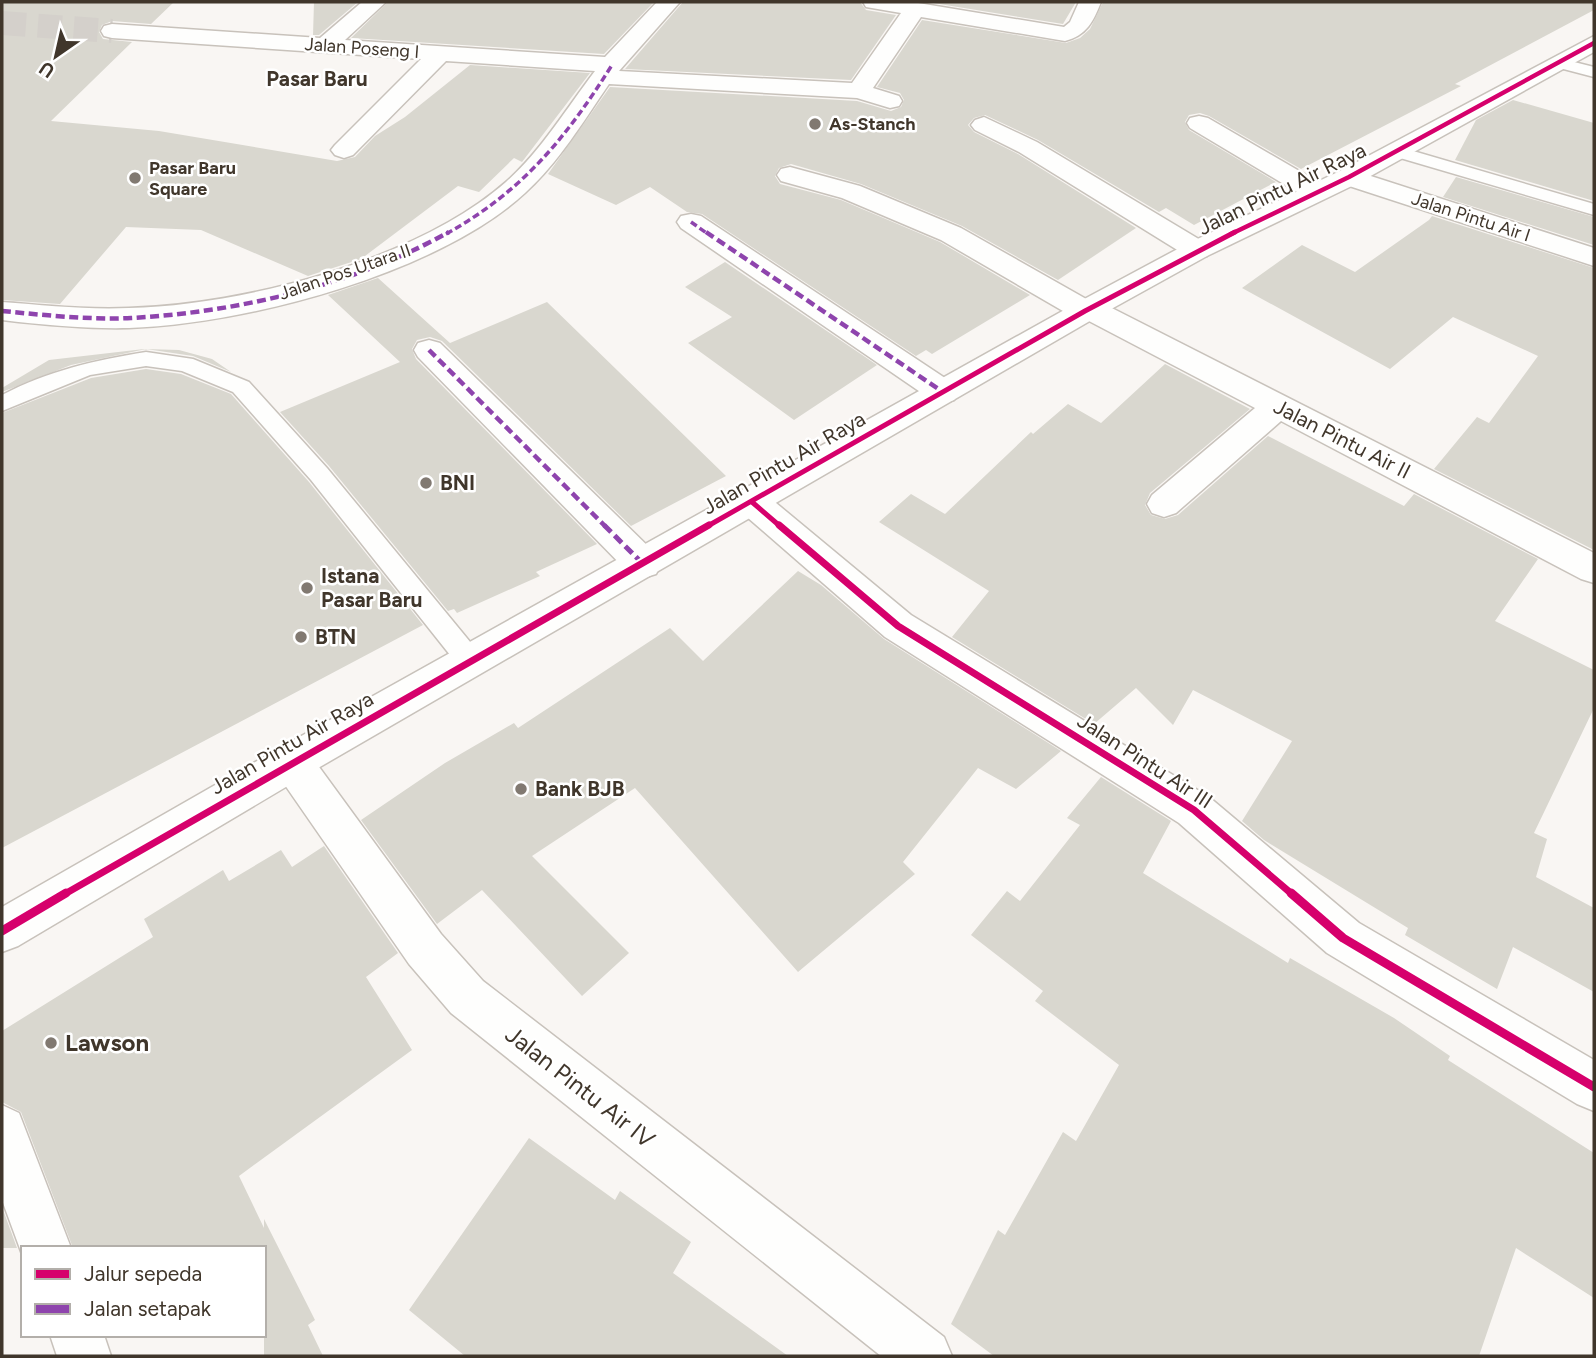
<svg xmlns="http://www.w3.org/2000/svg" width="1596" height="1358" font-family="Figtree,sans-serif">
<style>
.building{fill:#d9d7cf}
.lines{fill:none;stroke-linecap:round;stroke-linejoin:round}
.minor-tunnel{stroke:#d4d0cb;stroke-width:24;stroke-dasharray:24 12;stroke-linecap:butt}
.service-casing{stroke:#c8c2bb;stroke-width:3}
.minor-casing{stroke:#c8c2bb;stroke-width:3}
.tertiary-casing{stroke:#c8c2bb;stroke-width:3}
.service{fill:#fefefd;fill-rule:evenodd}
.minor{fill:#fefefd;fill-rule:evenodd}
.tertiary{fill:#fefefd;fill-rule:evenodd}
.quiet-far2{stroke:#8e44ad;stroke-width:3.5;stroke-dasharray:7 3.5;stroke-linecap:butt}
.quiet-far1{stroke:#8e44ad;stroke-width:4.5;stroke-dasharray:9 4.5;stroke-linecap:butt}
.quiet{stroke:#8e44ad;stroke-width:5;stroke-dasharray:10 5;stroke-linecap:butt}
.cycleway-far3-casing{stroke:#fff;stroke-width:7}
.cycleway-far2-casing{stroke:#fff;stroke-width:9}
.cycleway-far1-casing{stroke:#fff;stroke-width:11}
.cycleway-casing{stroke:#fff;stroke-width:13}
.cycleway-far3{stroke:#d6006c;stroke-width:4.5}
.cycleway-far2{stroke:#d6006c;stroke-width:5}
.cycleway-far1{stroke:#d6006c;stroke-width:7}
.cycleway{stroke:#d6006c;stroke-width:9}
.poi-dot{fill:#817971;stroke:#fff;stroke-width:2.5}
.labels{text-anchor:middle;stroke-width:5;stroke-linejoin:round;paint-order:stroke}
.far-street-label{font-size:18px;fill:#40362b;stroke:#fff}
.far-poi-label{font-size:18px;font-weight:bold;fill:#40362b;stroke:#fff;text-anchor:start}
.far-quarter-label{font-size:21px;font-weight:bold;fill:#40362b;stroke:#fff}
.street-label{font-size:21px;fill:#40362b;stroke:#fff}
.poi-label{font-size:21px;font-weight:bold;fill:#40362b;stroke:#fff;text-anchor:start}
.near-poi-label{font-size:24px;font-weight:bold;fill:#40362b;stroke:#fff;text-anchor:start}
.near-street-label{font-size:24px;fill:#40362b;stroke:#fff}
</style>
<rect width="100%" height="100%" fill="#f9f6f3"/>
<!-- building -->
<path class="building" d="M2 2H174L151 24 112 21 102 25 99 32 103 39 132 42 51 121 159 131 337 161 355 157 375 136 405 117 470 65 590 73 522 162 514 158 479 192 458 186 361 259 308 276 201 230 126 227 60 304 2 300Z
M314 2H358L319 35H313Z
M388 2H654L604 54 351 38Z
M683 2H860L866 10 896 15 851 80 625 69Z
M927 2H1076L1063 24Z
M1103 2H1594V10L1455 84 1461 86 1301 169 1209 116 1200 113 1189 115 1185 122 1189 130 1276 182 1194 225 1166 208 1159 212 1038 140 985 115 974 118 968 125 974 132 1018 154 1136 228 1058 280 962 226 861 184 791 164 779 168 775 176 780 184 841 200 940 242 1030 295 932 354 926 350 916 356 702 214 687 212 650 187 616 205 548 174 610 87 857 101 891 111 901 107 904 100 900 93 877 87 922 20 1066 43 1080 38 1090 29Z
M1513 100 1594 123V201L1455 160 1476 120Z
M1456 177 1594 217V245L1443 197Z
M1432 216 1594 268V550L1434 469 1477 417 1489 423 1538 356 1453 317 1390 369 1242 288 1302 245 1355 272 1429 220Z
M725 262 877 365 794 420 688 343 732 317 685 287Z
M378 278 450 343 547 302 726 476 631 526 442 341 430 337 417 340 412 349 416 359 597 544 536 572 540 576 457 613 454 609 448 611 329 466 280 412 400 362 328 295Z
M144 349 179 350 212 359 231 372 193 356 146 349 71 365 2 392V388L49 360Z
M1165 364 1250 409 1150 493 1145 505 1151 515 1165 519 1178 515 1268 436 1404 506 1414 494 1538 559 1495 621 1594 670V708L1534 833 1547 839 1536 877 1594 908V992L1513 947 1497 989 1405 935 1408 928 1264 840 1242 821 1292 741 1193 690 1173 725 1136 688 1094 724 952 637 989 591 879 522 911 494 945 514 1031 432 1033 434 1068 404 1101 423Z
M146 369 181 374 231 394 309 482 423 625 2 848V413L91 378Z
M798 571 821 585 884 639 1061 751 1016 789 978 768 903 862 915 874 798 972 635 788 532 856 629 953 582 996 482 890 437 924 361 820 445 763 514 723 518 728 670 628 703 661Z
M1101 777 1171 821 1143 873 1288 963 1290 958 1394 1018 1450 1056 1448 1060 1594 1153V1298L1516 1248 1479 1356H994L951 1324 998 1230 1005 1235 1063 1132 1076 1141 1119 1065 1035 1001 1043 991 971 935 1007 891 1020 901 1080 825 1067 818Z
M324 846 398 953 366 977 412 1050 239 1176 264 1228V1219L315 1320 308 1325 323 1356H264V1248H73L21 1112 2 1102V1031L153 937 144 919 223 870 229 881 281 850 292 867Z
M529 1138 615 1200 620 1191 691 1242 673 1273 788 1356H465L409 1310Z
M2 1207 17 1248H2Z"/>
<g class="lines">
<!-- minor-tunnel -->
<path class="minor-tunnel" d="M2 23 112 31"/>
<defs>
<path id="service" d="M1558 58 1594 67V77L1552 66 1550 63Z
M1396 146 1594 204V215L1390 155 1387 151Z
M146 352 193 359 249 382 327 468 480 654 484 662 480 670 471 673 462 670 311 480 233 392 182 371 146 366 90 375 2 411V395C48 371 95 360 146 352Z"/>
<path id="minor" d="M362 2H386L345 40 605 57 657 2H680L619 71 852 83 901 13 866 7 863 2H912L1064 27 1070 22 1079 2H1101C1093 22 1087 35 1065 41L921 17 873 88 899 96 902 101 899 106 890 108 857 98 609 84C583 122 559 162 525 193 437 274 246 324 129 328 87 329 44 325 2 320V302C44 305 87 310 129 308 245 305 417 260 506 182 541 151 566 109 595 71L446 61 353 155 344 158 335 155 331 150 335 145 421 59 112 38 104 36 101 31 104 26 112 24 320 38Z
M1199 116 1208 118 1325 186 1329 192 1325 198 1316 200 1307 198 1190 128 1187 123 1190 118Z
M984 117 1037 142 1207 244 1211 250 1207 256 1197 258 1187 256 1019 152 975 130 971 125 975 120Z
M790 167 860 186 961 228 1088 300 1100 302 1594 553V583L1581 579 1281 421 1176 513 1164 517 1152 513 1147 504 1152 495 1255 408 1087 320 1075 318 941 240 842 198 781 181 777 175 781 169Z
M1349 169 1594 248V266L1340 183 1336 177 1340 171Z
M691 214 701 216 954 384 959 392 954 400 943 403 932 400 681 228 677 222 681 216Z
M429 340 440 343 656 554 661 564 656 574 643 578 630 574 418 357 414 350 418 343Z
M752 489 764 493 911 615 1209 797 1359 923 1594 1060V1111L1577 1104 1327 953 1179 823 885 637 740 511 735 502 740 493Z
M292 744 306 749 441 934 483 981 944 1337 952 1356H881L451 1013 409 964 278 775 272 762 278 749Z
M2 1105 19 1113 71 1248H23V1257L2 1200Z
M50 1335H104L111 1356H57Z"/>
<path id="tertiary" d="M1594 36V52L1358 183 1207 256 1095 318 306 775 18 946 2 952V907L278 749 1075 304 1187 244 1340 171Z"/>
</defs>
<!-- service casing -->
<use href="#service" class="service-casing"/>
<!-- minor casing -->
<use href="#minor" class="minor-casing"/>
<!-- tertiary casing -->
<use href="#tertiary" class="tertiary-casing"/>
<!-- service -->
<use href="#service" class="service"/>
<!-- minor -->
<use href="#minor" class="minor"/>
<!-- tertiary -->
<use href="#tertiary" class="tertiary"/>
<!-- quiet-far2 -->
<path class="quiet-far2" d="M691 222 708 234
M446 234C523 191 566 138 612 65"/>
<!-- quiet-far1 -->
<path class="quiet-far1" d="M706 232 943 392
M2 311C44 315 88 320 131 318 239 312 354 285 449 232
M429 350 606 527"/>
<!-- quiet -->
<path class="quiet" d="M604 525 643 564"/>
<defs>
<path id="cycleway-far3" d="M1231 234 1349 177 1594 43"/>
<path id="cycleway-far2" d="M752 502 781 527
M706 527 1085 311 1235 232"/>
<path id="cycleway-far1" d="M779 525 898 626 1194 810 1293 895
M63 895 709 525"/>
<path id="cycleway" d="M1291 893 1343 938 1594 1087
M2 931 66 893"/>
</defs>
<!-- cycleway-far3 casing -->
<use href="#cycleway-far3" class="cycleway-far3-casing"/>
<!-- cycleway-far2 casing -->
<use href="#cycleway-far2" class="cycleway-far2-casing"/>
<!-- cycleway-far1 casing -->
<use href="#cycleway-far1" class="cycleway-far1-casing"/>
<!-- cycleway casing -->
<use href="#cycleway" class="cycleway-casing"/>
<!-- cycleway-far3 -->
<use href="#cycleway-far3" class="cycleway-far3"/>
<!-- cycleway-far2 -->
<use href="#cycleway-far2" class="cycleway-far2"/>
<!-- cycleway-far1 -->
<use href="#cycleway-far1" class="cycleway-far1"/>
<!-- cycleway -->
<use href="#cycleway" class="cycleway"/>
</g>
<!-- markers -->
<g class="poi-dot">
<circle cx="815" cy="124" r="7"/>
<circle cx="135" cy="178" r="7"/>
<circle cx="426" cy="483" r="7"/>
<circle cx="307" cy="588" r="7"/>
<circle cx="301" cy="637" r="7"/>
<circle cx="521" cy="789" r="7"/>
<circle cx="51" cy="1043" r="7"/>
</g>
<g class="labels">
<!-- far-street labels -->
<g class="far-street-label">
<text transform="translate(362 48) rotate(4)" y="6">Jalan Poseng I</text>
<text transform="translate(1471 217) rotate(18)" y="6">Jalan Pintu Air I</text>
<text transform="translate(345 272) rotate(-19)" y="6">Jalan Pos Utara II</text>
</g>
<!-- far-poi labels -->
<g class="far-poi-label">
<text x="829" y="130">As-Stanch</text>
<text x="149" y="174">Pasar Baru<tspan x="149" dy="21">Square</tspan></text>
</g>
<!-- far-quarter labels -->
<g class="far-quarter-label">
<text x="317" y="86">Pasar Baru</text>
</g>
<!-- street labels -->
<g class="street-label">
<text transform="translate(1282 189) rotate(-26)" y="7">Jalan Pintu Air Raya</text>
<text transform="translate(1342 439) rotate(27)" y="7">Jalan Pintu Air II</text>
<text transform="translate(784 463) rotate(-30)" y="7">Jalan Pintu Air Raya</text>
<text transform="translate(292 743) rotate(-30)" y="7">Jalan Pintu Air Raya</text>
<text transform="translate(1145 761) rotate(33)" y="7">Jalan Pintu Air III</text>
</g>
<!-- poi labels -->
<g class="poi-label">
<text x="440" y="490">BNI</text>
<text x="321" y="583">Istana<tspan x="321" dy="24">Pasar Baru</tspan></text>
<text x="315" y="644">BTN</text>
<text x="535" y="796">Bank BJB</text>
</g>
<!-- near-poi labels -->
<g class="near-poi-label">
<text x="65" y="1051">Lawson</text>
</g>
<!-- near-street labels -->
<g class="near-street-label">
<text transform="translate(580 1087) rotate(38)" y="8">Jalan Pintu Air IV</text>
</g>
</g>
<!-- border -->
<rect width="1596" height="1358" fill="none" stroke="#40362b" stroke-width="7"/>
<!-- legend -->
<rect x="21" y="1246" width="245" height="91" fill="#ffffff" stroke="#b3afaa" stroke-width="2"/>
<rect x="35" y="1269" width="35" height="10" fill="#d6006c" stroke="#b3afaa" stroke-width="2"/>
<text x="84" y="1281" font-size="21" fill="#40362b">Jalur sepeda</text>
<rect x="35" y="1304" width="35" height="10" fill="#8e44ad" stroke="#b3afaa" stroke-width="2"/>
<text x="84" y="1316" font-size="21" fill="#40362b">Jalan setapak</text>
<!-- north arrow -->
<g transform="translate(56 56) rotate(214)" stroke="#ffffff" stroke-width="5" paint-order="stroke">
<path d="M0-5L12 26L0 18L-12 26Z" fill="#40362b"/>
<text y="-10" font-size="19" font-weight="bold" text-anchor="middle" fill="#40362b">U</text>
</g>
</svg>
